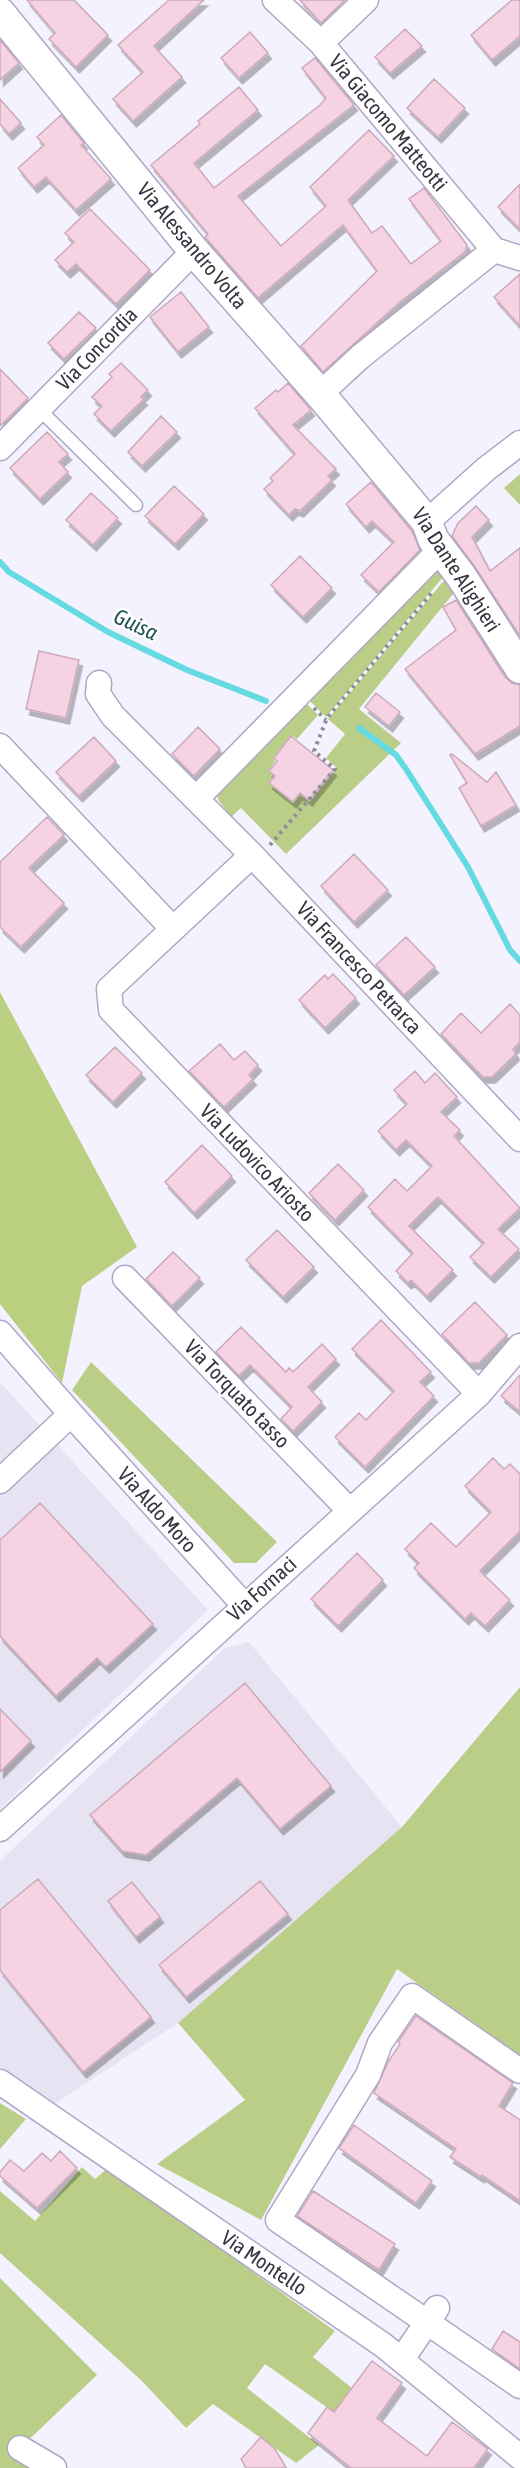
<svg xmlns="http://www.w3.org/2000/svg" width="520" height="2468" font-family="'Asap Condensed',sans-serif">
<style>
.built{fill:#e8e3f3}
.green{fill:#bbce87}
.forest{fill:#bacf80}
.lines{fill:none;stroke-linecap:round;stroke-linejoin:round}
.stream{stroke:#65dae1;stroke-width:6}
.building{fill:#f6d3e3;stroke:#cbaab9;stroke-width:1.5;filter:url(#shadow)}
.service-casing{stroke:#b0a7c5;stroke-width:15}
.minor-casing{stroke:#b0a7c5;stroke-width:27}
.tertiary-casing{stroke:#b0a7c5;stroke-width:33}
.path{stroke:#8f8c98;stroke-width:4;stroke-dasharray:3 4.5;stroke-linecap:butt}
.service{stroke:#fff;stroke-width:12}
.minor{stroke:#fff;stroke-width:24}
.tertiary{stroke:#fff;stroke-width:30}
.labels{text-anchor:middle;stroke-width:5;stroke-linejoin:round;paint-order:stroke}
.street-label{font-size:21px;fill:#383440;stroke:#fff}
.water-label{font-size:22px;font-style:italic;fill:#205356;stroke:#fff}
</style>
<defs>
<filter id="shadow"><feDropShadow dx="3.5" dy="6" stdDeviation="0" flood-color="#0004"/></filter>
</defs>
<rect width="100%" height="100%" fill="#f5f2ff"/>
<!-- built -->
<path class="built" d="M0 1382 208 1610 0 1809Z
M249 1642 402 1827 178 2023 53 2105 0 2067V1861L225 1648Z"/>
<!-- green -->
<path class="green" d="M520 474V505L504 488Z
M435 566 444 576 326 717 306 697Z
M446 578 457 589 359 709 401 743 286 854 241 808 231 817 219 801 216 793 303 700 318 715 297 739 291 735 273 758 275 761 268 771 274 776 268 783 293 803 300 795 310 802 337 768 326 758 345 734 328 719Z
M91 1362 277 1542 256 1563H234L72 1390Z
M520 1687V2055L397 1969 261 2220 157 2164 245 2100 178 2023 402 1827Z
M0 2103 26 2119 0 2149Z
M82 2167 95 2179 108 2168 335 2331 313 2357 352 2388 335 2413 265 2364 247 2388 319 2445 296 2463 213 2404 186 2428 141 2380 0 2253V2191L35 2221Z
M0 2278 97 2375 20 2448 28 2468H0Z"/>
<!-- forest -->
<path class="forest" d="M0 992 137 1247 82 1286 62 1383 0 1304Z"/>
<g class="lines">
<!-- stream -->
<path class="stream" d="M0 562 9 572 108 632 187 670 266 701
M359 728 396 755 406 769 468 867 510 950 520 961"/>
</g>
<!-- building -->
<path class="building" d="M27 0H74L108 35 76 67 49 39 55 33Z
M169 0H204L154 46 182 77 133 121 113 99 143 72 118 45Z
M300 0H345L321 23Z
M512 0H520V36L492 60 471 35Z
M405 29 422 46 390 73 375 57Z
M250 32 268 53 239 78 221 58Z
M0 40 19 63 0 80Z
M315 58 354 105 238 196 281 246 326 206 310 187 369 130 394 156 348 200 372 233 382 226 411 264 441 241 409 199 424 188 467 245 465 252 400 302 323 372 301 346 377 271 343 225 258 298 205 237 208 234 151 165 200 124 198 121 239 87 258 110 194 163 214 188 320 105 326 98 302 68Z
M434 79 465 108 438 137 407 108Z
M0 99 21 123 9 134 0 124Z
M61 115 84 143 81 145 111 179 76 210 46 177 34 187 18 168 44 145 37 137Z
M520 184V229L498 207Z
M90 209 150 270 116 304 76 264 67 272 55 260 74 242 65 233Z
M520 274V326L494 297Z
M181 292 209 327 178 352 150 317Z
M79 312 96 328 64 359 48 343Z
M121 363 148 390 141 397 144 399 111 431 94 414 102 406 92 397 112 377 109 374Z
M0 369 28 398 0 426Z
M288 383 311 410 293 425 336 469 328 476 332 480 300 511 295 509 289 515 264 489 273 481 270 478 295 454 255 408 276 390 278 392Z
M161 416 177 432 142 466 128 452Z
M47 432 68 454 59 462 68 472 40 499 10 468Z
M371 482 412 531 420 550 379 592 361 575 394 542 372 521 366 527 346 504Z
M174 486 204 514 175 544 145 516Z
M91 493 118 518 93 545 66 520Z
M476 506 489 520 472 537 490 571 520 548V636L475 567 452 536 458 523Z
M300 556 332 588 303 617 271 585Z
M456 600 505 677 512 683 520 685V726L475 754 405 669 456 630 443 607Z
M39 651 79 660 66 718 26 709Z
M376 693 400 712 389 726 365 707Z
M198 727 220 749 194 776 172 754Z
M291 736 333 770 309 800 300 793 293 802 269 783 275 776 269 771 277 761 274 758Z
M94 737 116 761 79 796 56 772Z
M452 754 487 782 496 772 516 805 481 826 459 788 467 783 450 755Z
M47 817 64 835 29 868 64 903 21 947 0 927V862Z
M354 854 388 890 354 922 321 886Z
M406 937 435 967 404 995 376 965Z
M333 974 356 998 325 1028 299 1000 325 975 328 979Z
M510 1004 520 1015V1042L513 1049 516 1054 492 1077H483L441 1034 461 1013 481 1033Z
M220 1044 234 1060 245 1051 258 1065 249 1075 253 1079 224 1107 189 1071Z
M115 1047 142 1073 113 1102 86 1075Z
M415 1071 425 1083 435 1073 457 1097 441 1112 460 1130 454 1136 520 1208 498 1229 519 1249 491 1277 470 1257 484 1243 438 1197 409 1226 453 1270 427 1296 411 1280 408 1283 396 1271 413 1253 368 1207 395 1179 407 1191 432 1166 406 1140 396 1150 378 1131 407 1104 394 1090Z
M202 1145 232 1176 194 1213 165 1182Z
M338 1164 364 1190 335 1220 309 1193Z
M277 1230 314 1267 283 1297 246 1260Z
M173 1252 200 1278 172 1306 146 1279Z
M475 1302 507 1335 479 1363H469L442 1334Z
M381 1320 431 1372 420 1382 434 1396 365 1467 335 1437 359 1413 366 1420 394 1391 352 1349Z
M241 1327 286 1372 289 1368 293 1372 322 1344 336 1359 308 1387 322 1402 293 1431 281 1419 292 1407 250 1365 239 1376 216 1352Z
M520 1375V1412L501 1396Z
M493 1458 504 1469 510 1464 520 1474V1531L480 1571 510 1600 485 1626 471 1613 465 1619 414 1568 419 1563 405 1549 431 1523 456 1547 491 1512 465 1486Z
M40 1503 153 1624 106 1667 97 1658 56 1696 0 1636V1540Z
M357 1553 383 1580 338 1626 311 1599Z
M245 1683 331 1786 280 1829 237 1778 146 1855 122 1851 90 1815Z
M0 1709 31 1741 0 1772Z
M38 1879 151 2017 83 2072 0 1970V1910Z
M260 1881 288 1914 186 1997 159 1965Z
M132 1882 160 1917 136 1937 108 1901Z
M416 2016 513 2083 499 2106 520 2120V2201L482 2175 481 2177 450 2157 456 2149 374 2093 388 2062 400 2044 398 2042Z
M354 2125 432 2181 416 2203 339 2148Z
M60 2151 77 2168 37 2208 0 2176V2172L10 2160 24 2171 42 2153 51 2161Z
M313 2191 395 2244 379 2270 297 2216Z
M503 2331 520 2342V2369L492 2349Z
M372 2361 402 2383 377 2418 427 2456 452 2422 488 2449 474 2468H351L308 2433 327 2407 334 2412Z
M261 2437 275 2449 286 2468H246L241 2459Z"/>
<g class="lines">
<defs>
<path id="service" d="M38 408 136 505"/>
<path id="minor" d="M275 0 321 43 494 250 520 258
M321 43 366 0
M320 394 360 357 494 250
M0 448 194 251
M427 522 486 469 520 443
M99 683 98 694 113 716 252 855 520 1139
M0 746 173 929
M196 799 440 550
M252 855 109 989 111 1010 479 1394
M125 1278 349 1510
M0 1333 71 1414 244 1605
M0 1481 71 1414
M0 1829 479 1394 520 1346
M520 2071 412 1996 380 2043 368 2075 278 2220 520 2386
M0 2082 383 2345 520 2457
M402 2359 437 2308
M20 2448 54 2468"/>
<path id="tertiary" d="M0 13 194 251 320 394 427 522 433 539 461 576 520 668"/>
</defs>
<!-- service casing -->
<use href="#service" class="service-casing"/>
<!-- minor casing -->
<use href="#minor" class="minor-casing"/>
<!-- tertiary casing -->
<use href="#tertiary" class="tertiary-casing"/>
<!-- path -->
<path class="path" d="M314 708 326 720
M270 845 335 769 314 751 327 718 434 590"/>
<!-- service -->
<use href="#service" class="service"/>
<!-- minor -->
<use href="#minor" class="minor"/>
<!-- tertiary -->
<use href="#tertiary" class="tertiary"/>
</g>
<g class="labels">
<!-- street labels -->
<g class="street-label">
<text transform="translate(388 123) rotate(50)" y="7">Via Giacomo Matteotti</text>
<text transform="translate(192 246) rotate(50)" y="7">Via Alessandro Volta</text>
<text transform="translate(97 349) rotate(-46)" y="7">Via Concordia</text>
<text transform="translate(456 570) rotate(57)" y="7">Via Dante Alighieri</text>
<text transform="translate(359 968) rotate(47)" y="7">Via Francesco Petrarca</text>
<text transform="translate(257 1163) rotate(46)" y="7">Via Ludovico Ariosto</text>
<text transform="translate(237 1394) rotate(46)" y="7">Via Torquato tasso</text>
<text transform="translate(157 1510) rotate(48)" y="7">Via Aldo Moro</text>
<text transform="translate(262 1589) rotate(-42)" y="7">Via Fornaci</text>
<text transform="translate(264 2263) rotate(34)" y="7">Via Montello</text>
</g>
<!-- water labels -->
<g class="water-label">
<text transform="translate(136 624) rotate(25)" y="8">Guisa</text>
</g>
</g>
</svg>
